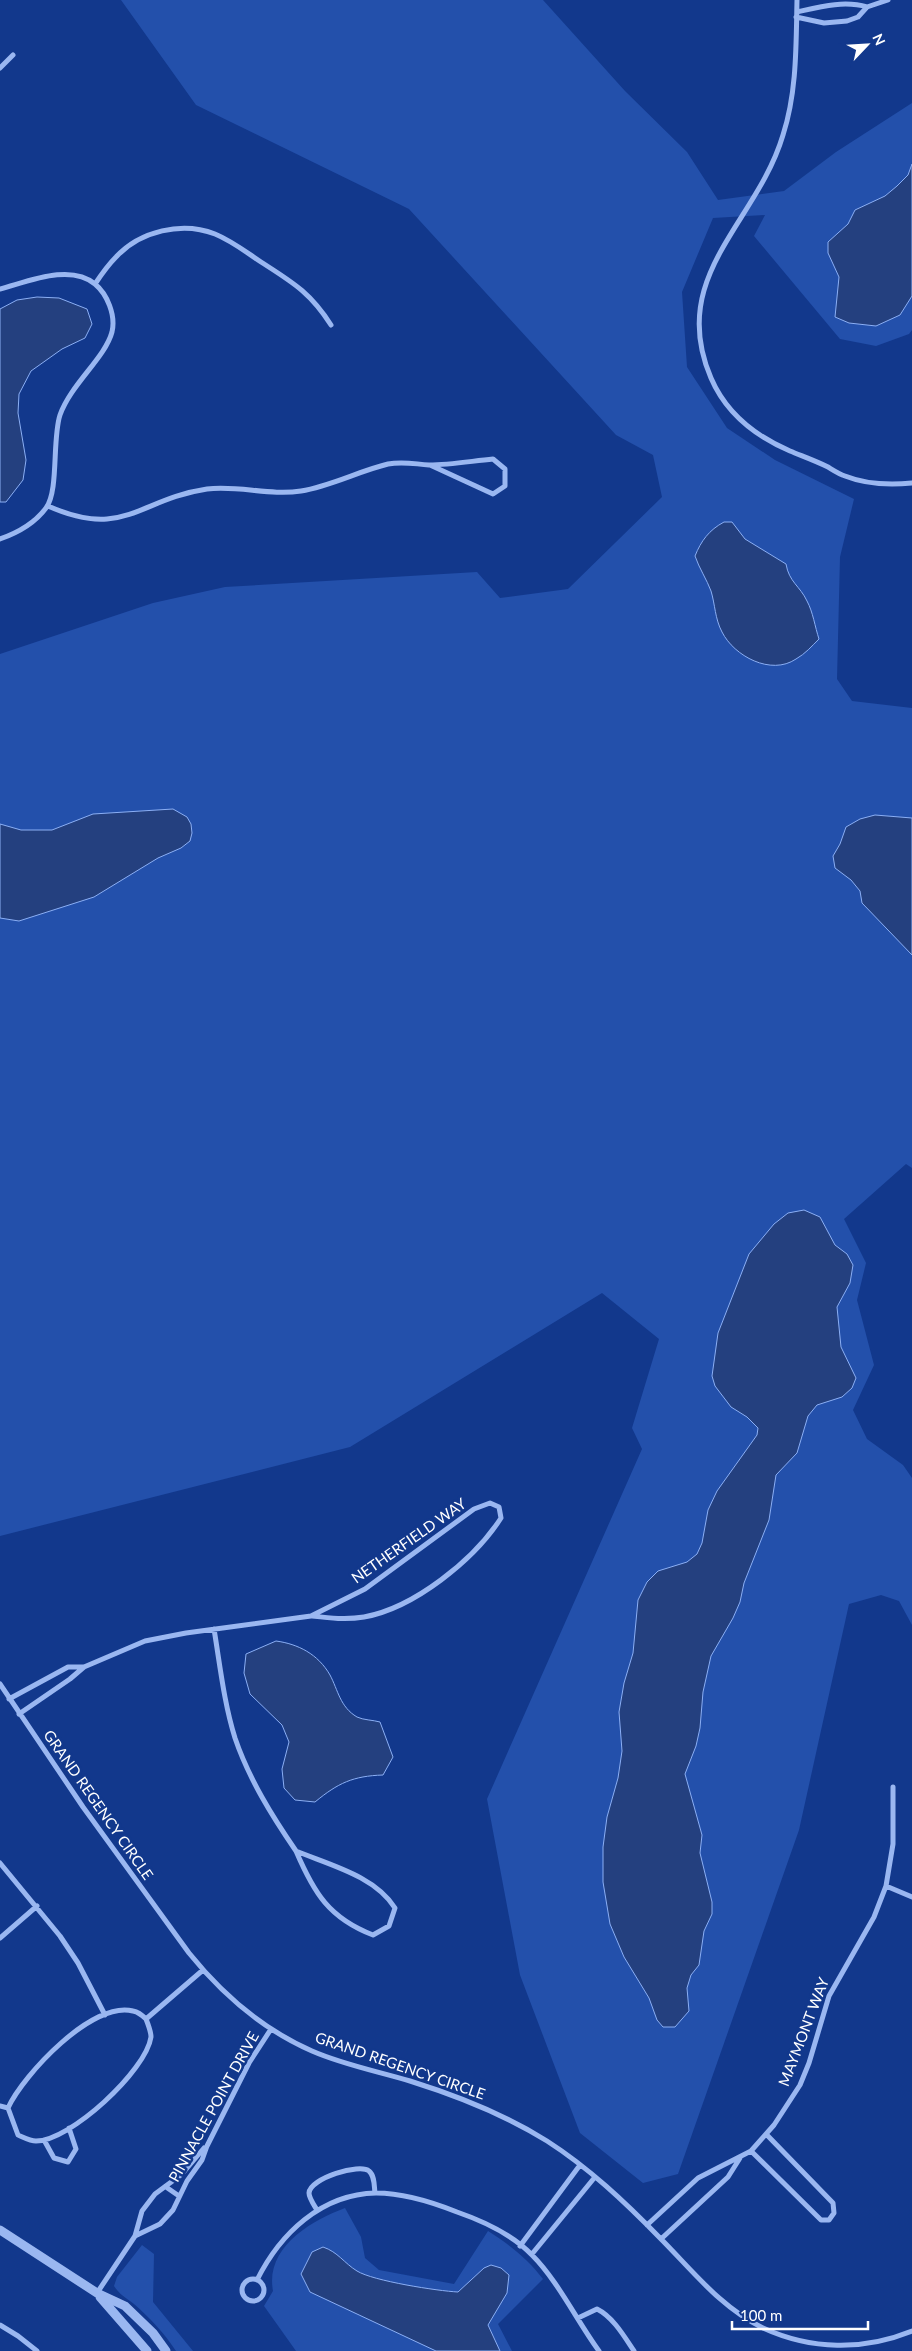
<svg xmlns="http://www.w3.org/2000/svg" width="912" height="2351" font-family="Lato,sans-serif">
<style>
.green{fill:#2350ab}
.water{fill:#24407f;stroke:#8baff5}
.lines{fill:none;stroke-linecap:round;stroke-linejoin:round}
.minor{stroke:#9ab7f1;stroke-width:5}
.tertiary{stroke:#9ab7f1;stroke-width:9}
.labels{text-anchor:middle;stroke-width:5;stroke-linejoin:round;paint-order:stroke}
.street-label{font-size:15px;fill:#fff;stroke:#12388c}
</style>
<rect width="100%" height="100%" fill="#12388c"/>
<!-- green -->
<path class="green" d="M121 0H543L625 91 687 152 718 200 784 191 836 152 912 103V330L909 334 876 346 840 339 754 236 765 215 713 218 682 292 687 367 727 428 775 460 854 499 840 557 837 679 852 701 912 708V1168L906 1164 844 1219 866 1263 857 1300 874 1365 853 1410 867 1439 903 1465 912 1478V1625L899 1601 881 1595 849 1604 799 1830 678 2174 643 2183 580 2133 520 1975 487 1799 642 1449 632 1428 659 1339 602 1293 350 1447 0 1536V654L153 603 225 587 477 572 500 598 568 589 662 497 653 455 616 435 409 209 196 105Z
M345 2208 361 2237 365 2258 379 2270 454 2284 488 2231C510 2245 527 2258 543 2279L498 2324 512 2351H296L264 2306 273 2291C265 2248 310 2221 345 2208Z
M142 2245 154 2254 153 2302 193 2351H176C165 2334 149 2317 134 2304 126 2298 119 2294 114 2286L117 2277Z"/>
<!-- water -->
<path class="water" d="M912 164V296L900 315 876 326 849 323 835 317 839 277 828 253V242L848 224 855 210 885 196 897 186 908 175Z
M37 297 59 298 87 309 92 324 85 338 62 349 31 371 19 394 18 413 26 460 23 480 6 502H0V309L17 300Z
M724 522H732L745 539 786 564C789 582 800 586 807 601 813 612 815 627 819 639 812 646 805 654 796 659 771 676 734 656 722 632 715 619 715 604 711 591 707 580 699 568 695 556 701 541 709 530 724 522Z
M173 809 187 817 191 824 192 833 190 841 181 848 158 858 94 897 19 921 0 918V824L21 830H52L93 814Z
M875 815 912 818V955L862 903 860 891 851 880 835 868 833 856 840 844 846 827 860 819Z
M804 1210 820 1217 835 1245 847 1254 853 1265 850 1283 837 1307 841 1347 856 1378 852 1388 842 1397 817 1405 808 1416 797 1453 776 1475 769 1520 744 1583 740 1602 733 1618 711 1656 703 1692 700 1728 696 1746 685 1774 702 1835 700 1853 712 1902V1914L704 1931 699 1965 691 1975 687 1988 689 2011 675 2027H663L657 2020 649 1998 624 1957 610 1924 603 1882V1847L607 1817 618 1778 622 1751 619 1712 624 1683 633 1653 638 1600 647 1582 658 1571 687 1562 697 1554 702 1543 708 1510 717 1491 757 1435 758 1428 747 1417 731 1407 715 1386 712 1376 718 1333 749 1254 774 1224 788 1213Z
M276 1641C298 1644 318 1654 330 1675 338 1690 340 1707 357 1717 363 1720 373 1720 380 1722L393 1757 383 1775C353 1776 338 1783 315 1802L295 1800 284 1788 282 1769 289 1742 282 1725 250 1694 244 1673 246 1654Z
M323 2247C338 2252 344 2263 357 2271 373 2281 438 2291 458 2292L484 2268 491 2265 501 2268 509 2275 507 2293 488 2325 500 2351H436L310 2292 301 2274 312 2252Z"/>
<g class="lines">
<!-- minor -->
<path class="minor" d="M797 0C796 45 797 92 783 135 757 223 667 276 711 378 726 413 755 436 790 451 802 456 816 461 828 467 833 470 839 474 845 476 865 484 891 485 912 483
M797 12C819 7 844 0 867 7
M796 17 824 23 847 21 858 17 867 7 888 0
M0 68 13 55
M95 284C101 275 108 265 116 257 140 231 182 221 215 234 232 241 246 252 261 262 292 282 310 292 331 325
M0 289C27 282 70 263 95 284 107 294 116 315 112 332 105 358 71 384 60 415 52 439 59 491 46 508 35 523 17 533 0 539
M48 506C124 540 139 499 207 489 238 485 270 496 301 491 331 486 359 471 388 464 403 461 414 464 429 465 450 465 472 461 493 459L505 469V486L493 494 430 465
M490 1503 499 1507 501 1518C474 1560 414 1608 364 1617 346 1620 329 1618 311 1616L365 1589 474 1509Z
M214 1629C220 1665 224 1703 235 1738 249 1779 272 1816 296 1851
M0 1684 83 1807 189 1953C222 1994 264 2030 312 2051 344 2065 377 2071 410 2081 458 2096 504 2114 547 2141 589 2168 625 2202 660 2238 692 2270 721 2308 763 2328 811 2350 863 2351 912 2331
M9 1699 68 1667H83
M19 1714 70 1679 84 1667 145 1641 186 1633 311 1616
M296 1851C330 1865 375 1876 395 1908L389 1926 373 1935C329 1918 314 1893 296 1851Z
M0 1863 60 1936 78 1963 105 2015
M886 1886 912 1897
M0 1938 37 1906
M146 2019 203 1970
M0 2106 8 2108
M8 2108 18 2135C23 2137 30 2141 36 2141 70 2141 146 2071 151 2037 151 2032 148 2024 146 2019
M8 2108C23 2075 93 2000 133 2011 138 2012 143 2016 146 2019
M44 2140 54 2158 68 2162 76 2149 69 2128
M751 2151 821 2220H829L834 2213 833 2203 766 2134
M166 2187 179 2196
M317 2210C314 2205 309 2198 309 2193 310 2178 360 2163 369 2171 375 2176 374 2186 375 2193
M647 2225 698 2178 751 2151 774 2125 800 2085 809 2063 829 1996 874 1917 886 1886 893 1844V1787
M135 2236 160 2224 173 2210 187 2181 202 2160 207 2146 249 2063 271 2029
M661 2239 728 2177 740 2158
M520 2246 580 2165
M532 2254 595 2177
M242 2290a11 11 0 1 1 22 0a11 11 0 1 1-22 0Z
M257 2280C280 2234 321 2194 376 2193 403 2193 432 2202 457 2212 483 2221 512 2234 532 2255 558 2281 577 2321 599 2351
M97 2293 135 2236 142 2211 155 2194 182 2174 204 2148
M578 2318 597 2309C613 2317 624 2336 634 2351
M0 2325 18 2336 37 2351"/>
<!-- tertiary -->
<path class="tertiary" d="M0 2230 97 2293 125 2306 153 2333 166 2351
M100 2297 147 2351"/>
</g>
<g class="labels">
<!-- street labels -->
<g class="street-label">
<text transform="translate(409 1541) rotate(-35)" y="5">NETHERFIELD WAY</text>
<text transform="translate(98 1805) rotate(55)" y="5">GRAND REGENCY CIRCLE</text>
<text transform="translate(804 2032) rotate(-69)" y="5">MAYMONT WAY</text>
<text transform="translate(400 2066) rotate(19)" y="5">GRAND REGENCY CIRCLE</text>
<text transform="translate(214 2107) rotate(-61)" y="5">PINNACLE POINT DRIVE</text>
</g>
</g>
<!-- north arrow -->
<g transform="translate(867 45) rotate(65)" stroke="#12388c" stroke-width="4" paint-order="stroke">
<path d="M0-4L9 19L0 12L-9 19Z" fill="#ffffff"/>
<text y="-8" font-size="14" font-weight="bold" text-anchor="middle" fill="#ffffff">N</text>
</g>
<!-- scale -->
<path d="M732 2321v8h136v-8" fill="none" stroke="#ffffff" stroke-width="2.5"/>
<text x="740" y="2321" font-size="15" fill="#ffffff" stroke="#12388c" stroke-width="4" paint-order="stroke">100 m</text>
</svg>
